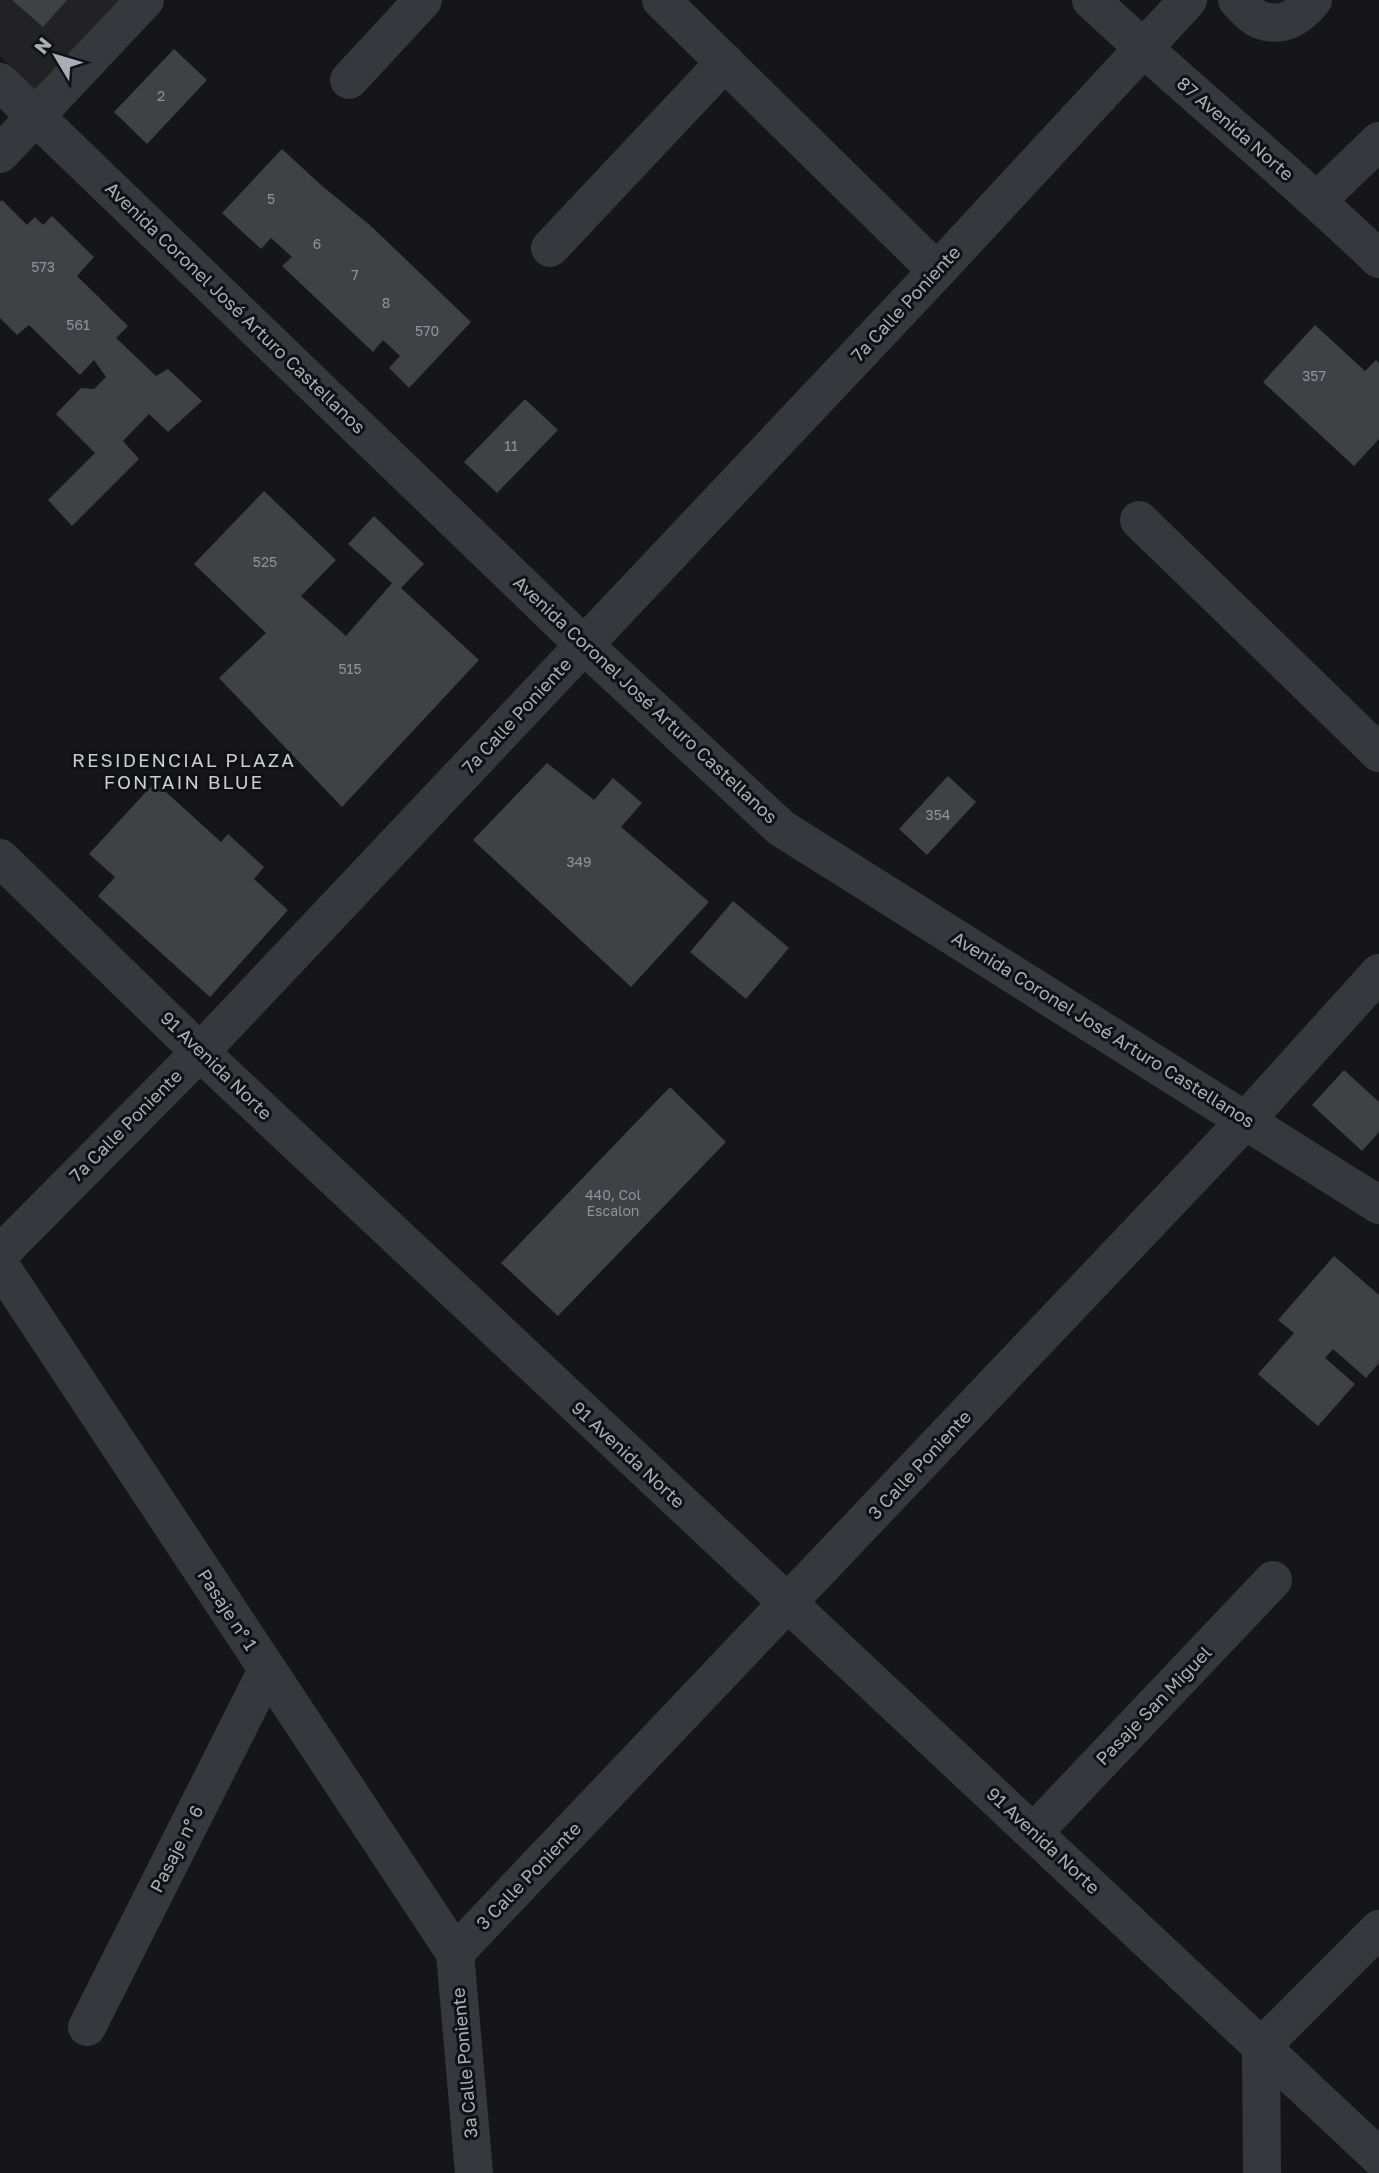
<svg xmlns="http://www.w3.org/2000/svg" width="1379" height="2173" font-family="'Golos Text',sans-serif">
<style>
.built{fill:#222225}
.building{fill:#404145}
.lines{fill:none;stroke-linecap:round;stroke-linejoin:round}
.minor{stroke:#37383d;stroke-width:38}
.labels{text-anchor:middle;stroke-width:6;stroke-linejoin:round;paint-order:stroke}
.number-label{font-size:14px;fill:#8e929b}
.street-label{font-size:18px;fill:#a8adb8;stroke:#111113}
.neighbourhood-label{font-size:19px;letter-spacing:2px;fill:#c9ccd4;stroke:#111113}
</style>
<rect width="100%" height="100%" fill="#161618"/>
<!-- built -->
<path class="built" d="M0 0H134L42 96 0 56Z"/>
<!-- building -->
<path class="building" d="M12 0H67L43 27Z
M174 49 207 80 147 144 114 112Z
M282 149 321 185 372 227 471 322 409 388 389 368 400 356 383 340 373 352 282 266 292 257 271 238 261 249 222 213Z
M2 200 27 225 35 217 43 225 52 216 94 257 77 276 128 326 116 338 156 376 168 369 202 401 168 432 149 414 123 441 139 459 72 526 48 500 95 453 56 414 81 388 94 389 106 377 94 360 80 375 29 325 17 335 0 318V202Z
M1315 325 1365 371 1376 360 1379 363V439L1354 466 1263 382Z
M525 399 558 430 497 493 464 462Z
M264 491 336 560 301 596 346 636 392 583 348 544 374 516 424 564 401 588 479 660 342 807 219 678 266 633 194 564Z
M547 763 594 800 613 778 642 803 621 827 709 902 631 987 473 840Z
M948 776 976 802 927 855 899 829Z
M155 782 221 842 228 834 264 867 254 879 288 910 210 997 98 896 115 877 89 854Z
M733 901 789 948 746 999 690 952Z
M1344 1070 1379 1102V1132L1362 1151 1312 1105Z
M670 1087 726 1142 558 1316 501 1263Z
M1334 1256 1379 1295V1363L1366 1378 1333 1349 1325 1358 1355 1384 1318 1426 1258 1374 1294 1333 1278 1320Z"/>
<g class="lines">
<!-- minor -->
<path class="minor" d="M661 0 937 271
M1091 0C1185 89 1286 169 1379 259
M1237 0C1243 6 1251 16 1258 19 1281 29 1300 17 1313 0
M349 80 423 0
M0 82 584 645 781 828 1379 1205
M0 154 145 0
M1318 200 1379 141
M550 248 725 62
M1139 520 1379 753
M0 858 200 1052 1379 2157
M0 1254 200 1052 937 271 1188 0
M0 1265 455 1953 474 2173
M1034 1832 1273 1580
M455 1953 1246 1120 1379 973
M87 2027 267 1670
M1262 2173 1261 2047 1379 1929"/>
</g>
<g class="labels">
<!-- number labels -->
<g class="number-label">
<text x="161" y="101">2</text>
<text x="271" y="204">5</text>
<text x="317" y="249">6</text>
<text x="43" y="272">573</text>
<text x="355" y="280">7</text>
<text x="386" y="308">8</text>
<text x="78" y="330">561</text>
<text x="427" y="336">570</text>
<text x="1314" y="381">357</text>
<text x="511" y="451">11</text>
<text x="265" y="567">525</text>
<text x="350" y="674">515</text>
<text x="938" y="820">354</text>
<text x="579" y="867">349</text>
<text x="613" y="1200">440, Col<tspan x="613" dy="16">Escalon</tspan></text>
</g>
<!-- street labels -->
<g class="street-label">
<text transform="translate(1235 129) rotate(41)" y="6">87 Avenida Norte</text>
<text transform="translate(906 304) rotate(-47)" y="6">7a Calle Poniente</text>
<text transform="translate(235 308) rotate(44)" y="6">Avenida Coronel José Arturo Castellanos</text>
<text transform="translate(645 700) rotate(43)" y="6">Avenida Coronel José Arturo Castellanos</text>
<text transform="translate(517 716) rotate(-47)" y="6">7a Calle Poniente</text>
<text transform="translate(1103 1030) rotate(32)" y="6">Avenida Coronel José Arturo Castellanos</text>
<text transform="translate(216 1066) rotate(44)" y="6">91 Avenida Norte</text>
<text transform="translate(126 1126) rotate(-45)" y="6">7a Calle Poniente</text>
<text transform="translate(628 1455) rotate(43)" y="6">91 Avenida Norte</text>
<text transform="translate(920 1465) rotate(-47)" y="6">3 Calle Poniente</text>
<text transform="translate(227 1610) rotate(57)" y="6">Pasaje n° 1</text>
<text transform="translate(1154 1706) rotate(-46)" y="6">Pasaje San Miguel</text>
<text transform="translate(1043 1841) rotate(43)" y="6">91 Avenida Norte</text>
<text transform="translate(177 1849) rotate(-63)" y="6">Pasaje n° 6</text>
<text transform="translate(529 1876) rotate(-46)" y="6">3 Calle Poniente</text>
<text transform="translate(465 2063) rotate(-95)" y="6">3a Calle Poniente</text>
</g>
<!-- neighbourhood labels -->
<g class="neighbourhood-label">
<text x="184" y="767">RESIDENCIAL PLAZA<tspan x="184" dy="22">FONTAIN BLUE</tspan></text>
</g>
</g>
<!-- north arrow -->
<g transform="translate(56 56) rotate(308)" stroke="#111113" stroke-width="5" paint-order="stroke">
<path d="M0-5L12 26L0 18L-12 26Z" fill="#a8adb8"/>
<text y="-10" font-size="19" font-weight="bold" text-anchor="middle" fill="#a8adb8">N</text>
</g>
</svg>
